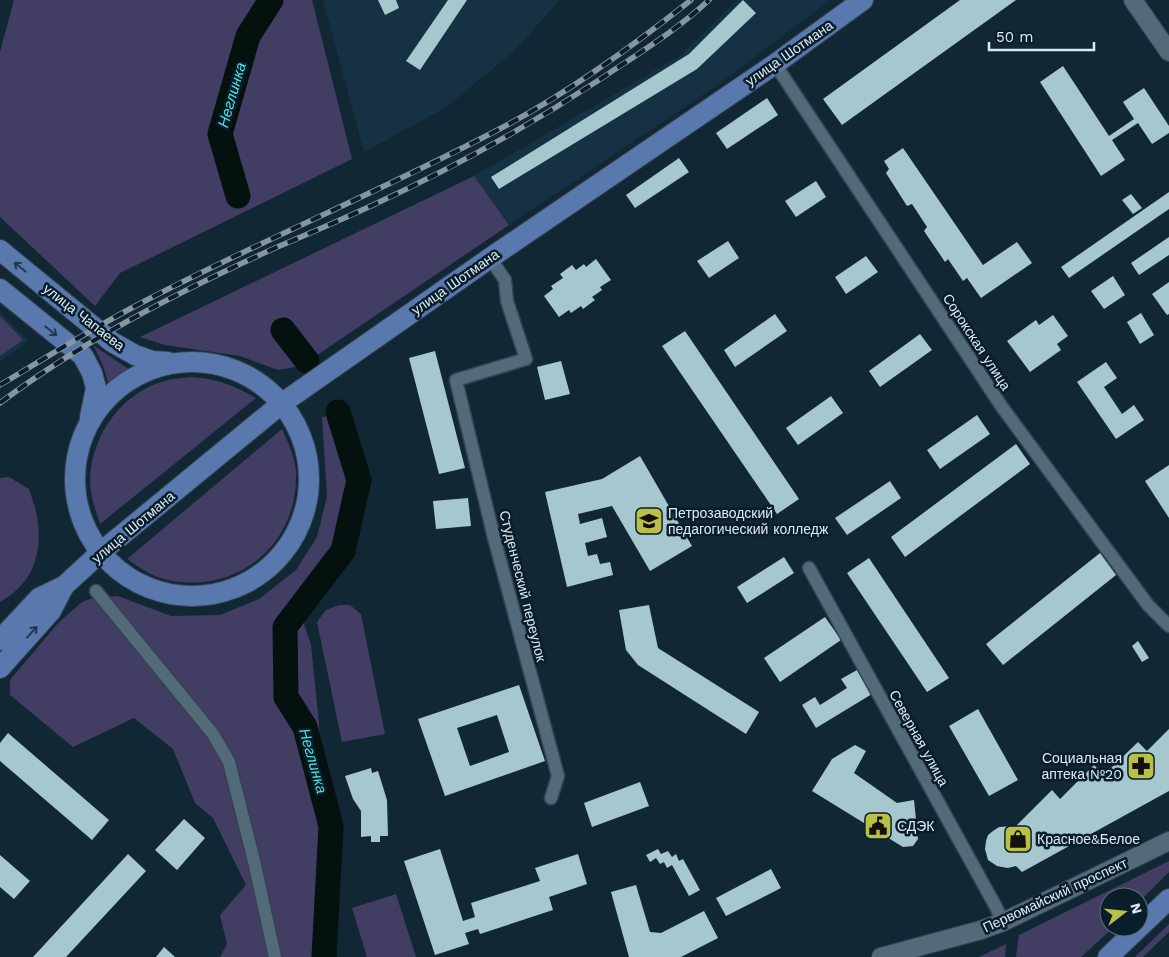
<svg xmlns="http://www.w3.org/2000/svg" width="1169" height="957" font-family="'Work Sans',sans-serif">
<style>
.built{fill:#153143}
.green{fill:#423d63}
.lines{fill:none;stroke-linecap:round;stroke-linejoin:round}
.river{stroke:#04110f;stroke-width:25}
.building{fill:#a7c7cf;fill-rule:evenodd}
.street-casing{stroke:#354450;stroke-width:15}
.secondary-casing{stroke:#354450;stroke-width:20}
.primary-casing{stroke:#354450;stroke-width:22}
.street{stroke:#536a7a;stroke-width:12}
.secondary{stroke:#536a7a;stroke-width:18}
.primary{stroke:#5878ae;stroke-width:20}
.rail-casing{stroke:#8596a1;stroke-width:5.5}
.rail{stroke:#091d2a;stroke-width:4;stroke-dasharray:11;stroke-linecap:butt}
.oneway{stroke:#213852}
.labels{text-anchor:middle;stroke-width:5;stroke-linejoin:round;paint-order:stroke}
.street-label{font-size:14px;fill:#ddeaf3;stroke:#091d2a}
.poi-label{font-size:14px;fill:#ddeaf3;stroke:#091d2a;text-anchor:start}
.water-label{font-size:15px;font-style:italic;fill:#4fe6db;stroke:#091d2a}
</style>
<rect width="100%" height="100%" fill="#122734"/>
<!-- built -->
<path class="built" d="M323 0H560L512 53 445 108 364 152Z
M737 0H831L719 84 509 225 474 176 681 55Z
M0 312 29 341 0 362Z"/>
<!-- green -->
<path class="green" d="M14 0H312L352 159 120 273 95 306 0 217V52Z
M474 176 509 225 301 366 278 370 240 356 165 345 140 337Z
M0 316 23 340 0 356Z
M93 345 127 368 136 372 126 375 109 390C107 373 101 360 93 345Z
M192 377C218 379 233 385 256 398L100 524C95 509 90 495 90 479 92 433 123 391 168 380 176 378 184 378 192 377Z
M335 415 354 477 343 529 302 618 311 645 319 724 320 766 329 799 334 831 335 875 319 889 320 950 317 957H220L227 944 220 915 246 885 213 818 195 803 173 749 134 718 73 747 10 695V680L59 622 82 602 93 598 118 596 171 616 220 615 259 599 296 570 317 537 327 497 322 417Z
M282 429C288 442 295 457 296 472 299 543 238 595 168 580 153 577 140 568 127 559Z
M9 477 29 489C32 499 37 511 38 523 42 556 31 585 0 602V478Z
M339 605H350L361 614 385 734 342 742 317 622 326 610Z
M1169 861V872L1139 902V897H1109V927H1114L1081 957H1016L1019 935Z
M396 894 416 957H367L352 908Z
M1169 924V932L1143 957H1135Z
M1006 944 1005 957H979Z"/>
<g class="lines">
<!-- river -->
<path class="river" d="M238 196 220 134 248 36 271 0
M283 330 307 361
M324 957 331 826 305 727 286 697 285 627 343 551 359 480 338 412"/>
</g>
<!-- building -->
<path class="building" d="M378 0H396L399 8 385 15Z
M448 0H467L420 70 406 61Z
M743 0 756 13 697 69 499 189 491 177 689 54Z
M960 0H1016L842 125 823 99Z
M1063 66 1109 136 1134 119 1123 102 1144 88 1169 126V133L1152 144 1138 123 1112 140 1125 160 1101 176 1040 82Z
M767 98 778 115 727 149 716 133Z
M903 148 983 265 1017 242 1032 263 981 298 967 278 963 281 948 259 945 262 924 231 927 227 912 204 907 206 886 173 889 169 884 161Z
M679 158 689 172 635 208 626 195Z
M816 181 826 197 796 217 785 201Z
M1169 192V209L1069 278 1061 267Z
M1131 194 1142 208 1133 214 1122 200Z
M1169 237V255L1139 275 1131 263Z
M728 241 739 258 709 278 697 261Z
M866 256 878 272 846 294 835 277Z
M596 259 611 280 600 287 602 290 592 297 595 300 583 309 581 306 571 313 569 310 559 317 544 296 553 289 551 286 563 278 560 274 572 265 576 270 584 264 586 267Z
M1113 276 1125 295 1104 309 1091 291Z
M1169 282V314L1167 315 1152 294Z
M1141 313 1154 335 1140 344 1127 322Z
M775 314 787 331 735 367 724 350Z
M1053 315 1068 336 1057 344 1061 350 1030 372 1007 341 1036 320 1039 325Z
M685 331 799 499 777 514 662 346Z
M920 334 932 350 880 387 869 371Z
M435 351 465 468 439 474 409 358Z
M561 361 570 394 545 400 537 367Z
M1106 362 1117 378 1104 387 1122 414 1134 405 1144 420 1116 439 1077 382Z
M831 396 843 413 798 445 786 428Z
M977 415 990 434 940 469 927 450Z
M1016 444 1030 464 905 557 891 537Z
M640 456 692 546 650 571 612 506 578 514 580 524 602 518 607 537 585 543 588 556 597 554 600 564 610 562 613 575 567 587 545 492 602 479Z
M1169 465V518L1145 481Z
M890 481 901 498 847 535 835 518Z
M468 498 471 526 436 529 433 501Z
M1100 553 1116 575 1003 665 986 644Z
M784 557 794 573 747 603 737 587Z
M869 558 949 678 927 692 847 573Z
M649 605 658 648 759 712 746 734 638 665 626 650 619 610Z
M825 617 841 640 780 682 764 658Z
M1138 641 1149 658 1142 662 1132 646Z
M857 670 872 694 816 728 802 705 815 697 820 705 847 688 841 679Z
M519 685 545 761 445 796 418 719ZM497 715 509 752 470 766 457 728Z
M978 709 1018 780 989 796 949 726Z
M1169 729V791L1022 872 1016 866 1008 868 1002 867 997 866 988 860 985 849 986 841 988 835 993 831 999 827 1016 826 1052 790 1060 799 1094 765 1104 775 1138 742 1147 751Z
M8 733 109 820 92 840 0 761V743Z
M855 745 866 751 854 773 897 803 914 800 918 839 913 846 903 847 812 791 832 759Z
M371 768 372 773 378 771 387 800 388 836H380V842H371V836L361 837V811L353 799 345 776Z
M640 782 649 806 592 827 584 803Z
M184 819 205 838 177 870 155 850Z
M440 849 463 921 475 917 471 903 540 881 535 868 578 854 587 884 549 897 553 910 480 934 478 929 465 933 469 944 435 955 404 861Z
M658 849 661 854 668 851 672 857 676 854 679 861 683 859 700 890 689 896 672 865 667 868 664 862 660 864 656 858 650 862 646 855Z
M128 854 146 871 66 957H33Z
M0 855 30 881 14 899 0 887Z
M771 869 781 888 726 916 716 898Z
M636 885 650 932 661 933 704 911 718 938 681 957H629L611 892Z
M164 947 175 957H156Z"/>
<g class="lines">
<defs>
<path id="street" d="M775 64 1002 407 1148 605 1169 626
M490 258 505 280 507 301 526 359 456 380 494 538 558 776 551 798
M809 568 996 907 1003 922
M96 591 213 734 229 762 254 861 275 957"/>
<path id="secondary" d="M1133 0 1169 52
M881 957 981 930 1003 922 1169 841"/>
<path id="primary" d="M0 250 112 342 135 355 152 361 168 362
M0 289 83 356 92 373 96 388 90 417
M75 479a117 117 0 1 1 234 0a117 117 0 1 1-234 0Z
M0 640 39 598 64 586 101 552 281 404 490 258 775 64 863 0
M0 668 51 611 64 586
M1108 957 1169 899"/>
</defs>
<!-- street casing -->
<use href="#street" class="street-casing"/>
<!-- secondary casing -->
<use href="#secondary" class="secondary-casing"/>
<!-- primary casing -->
<use href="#primary" class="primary-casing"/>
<!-- street -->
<use href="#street" class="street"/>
<!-- secondary -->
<use href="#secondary" class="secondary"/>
<!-- primary -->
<use href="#primary" class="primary"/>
<defs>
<path id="rail" d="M0 385C47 357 93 328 141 303 261 240 387 189 507 125 572 90 633 46 691 0
M0 403C84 340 180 291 275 248 308 234 341 220 373 205 451 169 527 127 599 80 636 55 676 31 709 0"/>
</defs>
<!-- rail casing -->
<use href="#rail" class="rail-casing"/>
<!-- rail -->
<use href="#rail" class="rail"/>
</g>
<!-- one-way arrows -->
<defs><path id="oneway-shaft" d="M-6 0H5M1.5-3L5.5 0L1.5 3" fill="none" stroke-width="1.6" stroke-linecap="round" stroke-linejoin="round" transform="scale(1.25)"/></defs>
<g class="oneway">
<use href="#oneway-shaft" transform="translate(20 267) rotate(-141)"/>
<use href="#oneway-shaft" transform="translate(51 331) rotate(39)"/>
<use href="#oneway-shaft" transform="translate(32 632) rotate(-48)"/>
</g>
<!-- icons -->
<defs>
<symbol id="university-square" viewBox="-11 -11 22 22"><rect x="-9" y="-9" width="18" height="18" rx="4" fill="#bac045" stroke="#091d2a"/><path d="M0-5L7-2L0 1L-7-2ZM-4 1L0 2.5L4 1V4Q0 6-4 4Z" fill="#111"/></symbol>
<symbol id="pharmacy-square" viewBox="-11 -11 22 22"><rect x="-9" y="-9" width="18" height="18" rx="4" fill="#bac045" stroke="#091d2a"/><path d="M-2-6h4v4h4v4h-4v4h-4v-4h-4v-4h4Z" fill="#111"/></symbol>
<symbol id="civic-square" viewBox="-11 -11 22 22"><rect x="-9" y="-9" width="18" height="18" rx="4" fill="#bac045" stroke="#091d2a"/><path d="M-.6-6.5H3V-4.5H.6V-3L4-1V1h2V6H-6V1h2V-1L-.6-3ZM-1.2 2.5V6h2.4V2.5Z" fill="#111"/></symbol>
<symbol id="shop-square" viewBox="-11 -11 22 22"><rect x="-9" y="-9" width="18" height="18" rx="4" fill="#bac045" stroke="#091d2a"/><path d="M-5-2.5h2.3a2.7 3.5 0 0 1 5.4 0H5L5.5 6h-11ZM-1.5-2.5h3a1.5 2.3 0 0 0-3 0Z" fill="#111"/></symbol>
</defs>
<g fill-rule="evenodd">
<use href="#university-square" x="633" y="505" width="32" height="32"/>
<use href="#pharmacy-square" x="1125" y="750" width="32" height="32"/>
<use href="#civic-square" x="862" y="810" width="32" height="32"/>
<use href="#shop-square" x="1002" y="823" width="32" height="32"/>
</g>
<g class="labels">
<!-- street labels -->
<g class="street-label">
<text transform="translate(789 53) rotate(-35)" y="5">улица Шотмана</text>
<text transform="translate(455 282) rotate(-35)" y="5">улица Шотмана</text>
<text transform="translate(84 317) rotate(38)" y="5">улица Чапаева</text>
<text transform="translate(977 342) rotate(57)" y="5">Сорокская улица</text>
<text transform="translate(133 527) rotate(-40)" y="5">улица Шотмана</text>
<text transform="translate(523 586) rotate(76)" y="5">Студенческий переулок</text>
<text transform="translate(919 738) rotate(61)" y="5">Северная улица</text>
<text transform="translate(1055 895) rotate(-25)" y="5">Первомайский проспект</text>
</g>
<!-- poi labels -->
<g class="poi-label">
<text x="668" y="518">Петрозаводский<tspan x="668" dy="16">педагогический колледж</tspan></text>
<text x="1122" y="763" text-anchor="end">Социальная<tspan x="1122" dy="16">аптека №20</tspan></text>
<text x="897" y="831">СДЭК</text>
<text x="1037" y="844">Красное&amp;Белое</text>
</g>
<!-- water labels -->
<g class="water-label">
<text transform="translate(232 95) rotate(-74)" y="5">Неглинка</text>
<text transform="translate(313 761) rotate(74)" y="5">Неглинка</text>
</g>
</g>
<!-- north arrow -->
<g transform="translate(1124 912) rotate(74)"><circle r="24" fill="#091d2a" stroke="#5e6f7a"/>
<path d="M0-4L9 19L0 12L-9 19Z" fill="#bac045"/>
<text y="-8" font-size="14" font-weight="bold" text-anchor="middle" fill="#ddeaf3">N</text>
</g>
<!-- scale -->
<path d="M989 42v8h105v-8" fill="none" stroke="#ddeaf3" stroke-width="2.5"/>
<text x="996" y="42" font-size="15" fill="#ddeaf3" stroke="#091d2a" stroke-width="4" paint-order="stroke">50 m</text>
</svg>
